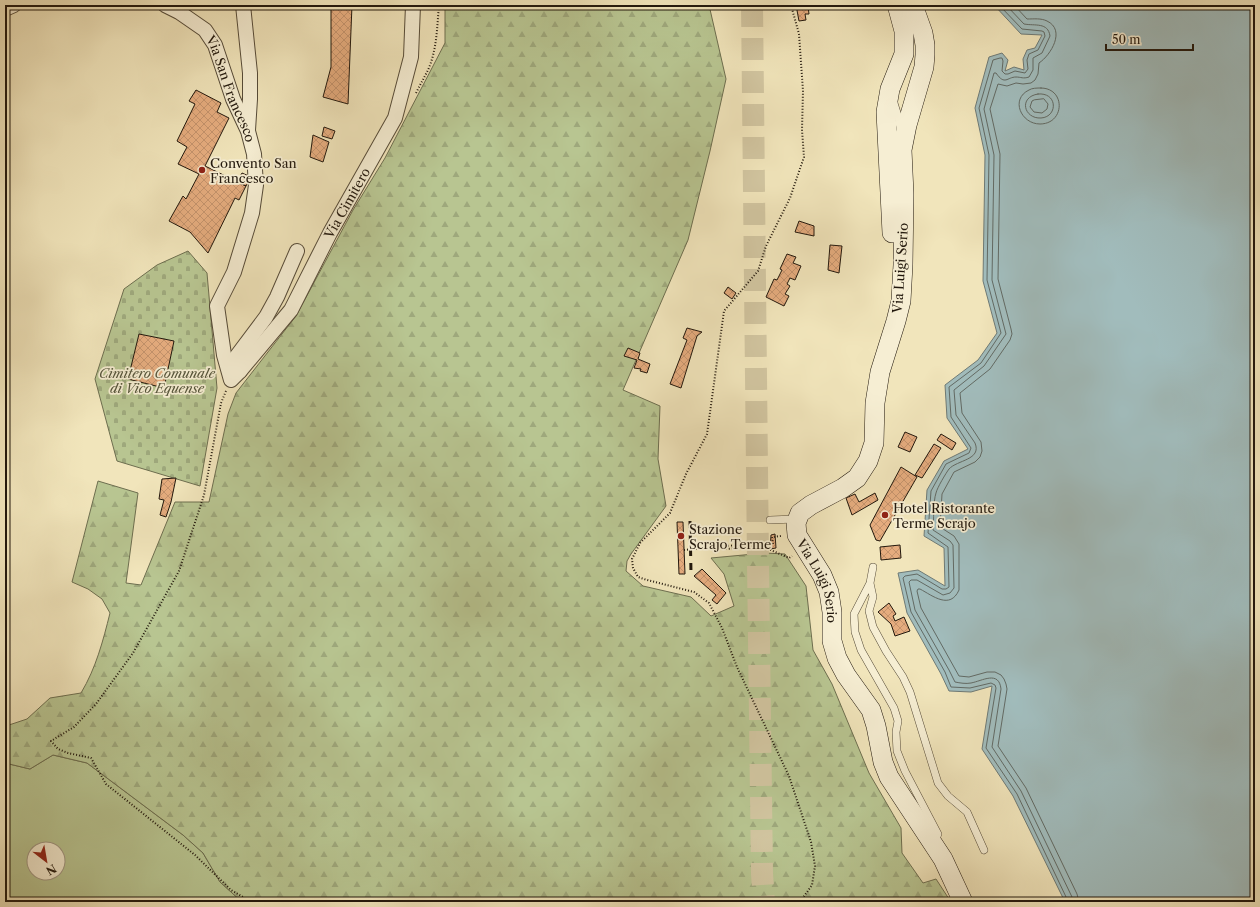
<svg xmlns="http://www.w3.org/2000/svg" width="1260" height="907" font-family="'Libre Caslon Text',serif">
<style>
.green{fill:#b8c591;stroke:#6d6e4f;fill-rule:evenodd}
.forest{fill:url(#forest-firs);stroke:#6d6e4f}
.cemetery{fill:url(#cemetery-stones);stroke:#6d6e4f}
.water{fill:#a1bcbc;stroke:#6e7a76}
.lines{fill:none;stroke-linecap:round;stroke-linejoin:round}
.shore{stroke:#626a64;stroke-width:1}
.building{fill:url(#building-cross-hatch);stroke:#22180d}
.highway-tunnel{stroke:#d2c6a1;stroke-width:22;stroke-dasharray:22 11;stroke-linecap:butt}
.lane-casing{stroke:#564b38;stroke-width:8}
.street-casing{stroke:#564b38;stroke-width:16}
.secondary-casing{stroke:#22180d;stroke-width:20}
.path{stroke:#22180d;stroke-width:2;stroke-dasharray:1 2;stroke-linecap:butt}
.lane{stroke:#f6eed3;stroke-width:7}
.street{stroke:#f6eed3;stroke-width:14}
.secondary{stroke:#f6eed3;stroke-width:19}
.rail{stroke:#22180d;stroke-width:3;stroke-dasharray:7 7;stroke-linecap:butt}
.path-bridge{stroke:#22180d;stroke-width:2;stroke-dasharray:1 2;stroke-linecap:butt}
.poi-dot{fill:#8f2418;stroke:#f6eed3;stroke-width:1.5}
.labels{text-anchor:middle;stroke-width:3.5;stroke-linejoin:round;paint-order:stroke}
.street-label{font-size:13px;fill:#22180d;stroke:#f6eed3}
.poi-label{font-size:13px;fill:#22180d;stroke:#f6eed3;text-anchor:start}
.park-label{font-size:13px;font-style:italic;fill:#56553b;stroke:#f6eed3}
</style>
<defs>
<pattern id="forest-firs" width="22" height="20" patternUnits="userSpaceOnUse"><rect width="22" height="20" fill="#b8c591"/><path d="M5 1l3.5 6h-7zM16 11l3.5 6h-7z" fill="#9ea87c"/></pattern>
<pattern id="cemetery-stones" width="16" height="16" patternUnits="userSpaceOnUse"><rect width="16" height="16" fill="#b8c591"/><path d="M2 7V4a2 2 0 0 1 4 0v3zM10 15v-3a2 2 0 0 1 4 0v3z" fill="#9ea87c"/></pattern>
<pattern id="building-cross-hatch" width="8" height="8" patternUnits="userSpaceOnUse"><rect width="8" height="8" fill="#e5ac7e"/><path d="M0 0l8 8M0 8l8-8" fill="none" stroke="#c4936c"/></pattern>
</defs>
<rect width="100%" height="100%" fill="#f1e5bb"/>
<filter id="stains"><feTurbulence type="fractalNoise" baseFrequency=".005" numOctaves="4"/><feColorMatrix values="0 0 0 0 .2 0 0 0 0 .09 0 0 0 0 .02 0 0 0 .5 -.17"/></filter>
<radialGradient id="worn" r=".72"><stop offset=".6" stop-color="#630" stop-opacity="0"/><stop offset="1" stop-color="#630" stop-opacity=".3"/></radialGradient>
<!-- green -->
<path class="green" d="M53 755 87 763 183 835 203 853 220 882 242 902H5V763L30 769ZM34 849H58V873H34Z"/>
<!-- forest -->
<path class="forest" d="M445 5H709L726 79 710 151 688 240 623 390 660 406 658 459 666 506 631 554 627 561 626 571 643 586 691 597 711 616 734 606 724 574 711 558 765 553 785 554 806 586 813 650 832 684 869 773 901 828 902 853 923 883 936 879 951 902H242L220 882 203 853 183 835 87 763 53 755 30 769 5 763V726L12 724 27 719 50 698 81 693C96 668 103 641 110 613L102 599 88 589 72 582 98 481 138 493 126 583 141 585 175 502H209L228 414 236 393 296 316 353 210 385 158 445 43Z"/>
<!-- cemetery -->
<path class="cemetery" d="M188 251 207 273 217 388 200 486 117 461 95 379 124 289 157 265Z"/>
<!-- water -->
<path class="water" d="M994 5H1255V902H1065L1013 796 982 749 992 686 971 692 949 691 941 674 907 613 898 573 918 570 945 586 944 548 924 536 927 490 944 461 968 449 947 418 945 385 978 360 997 333 983 281 985 155 975 108 989 57 1002 53 1008 60 1005 71 1014 67 1024 70 1023 59 1027 50 1035 48 1042 35 1021 34Z"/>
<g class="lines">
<!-- shore -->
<path class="shore" d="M999 5 1022 29 1042 31 1044 32 1045 36 1038 50 1029 54 1027 60 1028 69 1025 73 1015 71 1008 74H1005L1002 71 1003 61 1002 58H1000L993 60 979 108 989 155 987 280 1001 333 981 363 949 387 951 417 971 448 969 453 946 464 931 491 928 533 948 547 949 587 946 589H942L917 574 905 576 903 578 911 612 945 672 951 687 970 688 991 683 995 685 996 688 986 748 1017 794 1067 899 1068 902
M1006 5 1024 24C1035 26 1048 22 1050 36L1042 53 1033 58V70L1029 77C1023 79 1021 77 1016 77 1007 77 1005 86 996 73H994L984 109 994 155 992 280 1006 334 984 366 954 390 956 415 975 443C982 460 957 460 949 469 946 473 937 488 936 493 933 502 934 520 933 530L950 541 953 545 954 588 950 593 943 595 917 580H911L909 582 915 610 949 670 955 682C960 683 966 684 971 683 982 681 999 670 1001 689L992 747 1021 791 1072 897 1073 902
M1014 5 1027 19C1034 19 1041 18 1047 21 1066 30 1051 55 1039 63L1038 74 1035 80 1031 83 1023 84 1016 83 1007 86 998 84 990 109 1000 154 998 279 1011 329 1012 334 1010 340 990 369 960 393 962 413 981 442 982 451 980 457 975 462 954 472 942 494 940 527 954 536 959 544V590C950 610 933 596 920 589H918L917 591 921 608 959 676 969 677 987 672H995L1001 675 1004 679 1006 684 1007 689 998 746 1026 788 1077 894 1079 902
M1041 88C1066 88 1065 124 1040 124 1021 124 1010 99 1029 90 1032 88 1037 88 1041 88Z
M1038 94C1058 92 1058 117 1041 118 1024 119 1018 97 1038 94Z
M1044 99 1048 104 1047 109 1042 113 1034 112 1030 107 1032 101 1034 100Z"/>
</g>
<!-- building -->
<path class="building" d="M331 5H352L348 104 323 97 331 67Z
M796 5H812L808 6 809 14H805L806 20 799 21Z
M196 90 221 103 217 112 229 118 205 166 246 186 239 200 235 198 208 253 190 232 169 221 183 196 186 199 199 174 178 164 187 147 177 141 195 104 189 101Z
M324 127 335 131 332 139 322 136Z
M313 135 329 142 323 162 310 157Z
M242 173 251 177 246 186 237 182Z
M799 221 814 226V236L795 232Z
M830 245 842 246 839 273 828 270Z
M787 254 796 257 793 263 801 266 795 280 790 278 787 284 790 286 785 294 789 296 784 306 766 297 774 279 777 280 782 270 780 269Z
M728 287 736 293 732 299 724 293Z
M687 328 702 332 697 336 681 388 670 384 687 340 683 338Z
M139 334 174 341 164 388 128 379Z
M628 348 640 353 638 359 650 364 647 373 640 371 641 369 634 368 637 360 624 356Z
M905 432 917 437 910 452 898 447Z
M941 434 956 443 952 450 937 440Z
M934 444 941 448 922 478 915 475Z
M901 467 917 477 880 541 876 540 870 525Z
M176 478 171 502 166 517 160 515 164 500 159 499 162 479Z
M875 493 878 500 852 515 846 498 855 494 859 502Z
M677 522H683L685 574H679Z
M775 534 776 548 770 549 771 535Z
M900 545 901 558 881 560 880 547Z
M702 569 726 593 717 604 712 600 716 595 694 576Z
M889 603 896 614 893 616 895 621 904 617 910 631 895 636 891 624 878 612Z"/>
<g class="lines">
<!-- highway-tunnel -->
<path class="highway-tunnel" d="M752 5 758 562 762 874 764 902"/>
<defs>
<path id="lane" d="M894 103 898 116 900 128
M770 520 795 519
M873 567 870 583 854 614 855 632 861 650 894 708 898 721 896 732 897 751 905 771 938 834 934 843
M870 583 873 597 869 611 873 627 886 651 903 677 910 692 938 783 948 796 967 812 984 850"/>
<g id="street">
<path id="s1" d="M165 5 179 12 205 30 215 45 233 99 248 131 254 154 256 185 252 213 234 272 217 306 224 355 231 380 240 371 291 310 330 233 395 118 411 57 413 5"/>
<path d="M243 5 250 73V99L248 130"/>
<path d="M5 9 14 5"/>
<path d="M240 371 236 357 266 317 277 297 297 251"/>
</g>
<g id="secondary">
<path id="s2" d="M913 5 923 33 925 45V55L924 67 907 125 902 150 904 194 903 265 901 301 896 321 880 372 875 403 874 443 868 461 857 478 843 488 811 505 800 513 796 523 797 535 822 575 829 592 832 612V641L837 658 846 675 871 710 876 726 883 762 889 777 943 859 963 902"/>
<path d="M892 233 886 112 890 89 904 54V31L897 5"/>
</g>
</defs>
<!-- lane casing -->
<use href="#lane" class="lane-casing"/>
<!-- street casing -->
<use href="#street" class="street-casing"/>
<!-- secondary casing -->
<use href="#secondary" class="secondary-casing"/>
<!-- path -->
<path class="path" d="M791 5 799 34 803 91 802 130 804 157 790 198 766 246 758 271 724 311 707 434 686 474 670 513 640 543 632 559 633 568 638 577 647 580 694 592 709 603 722 628 737 667 789 776 811 842 815 866 812 885 800 902
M416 93C420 85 424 78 428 70 437 50 437 27 439 5
M226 391 221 403 204 495 179 571 133 653 96 704 74 727 51 741 58 749 68 753 91 758 106 784 195 855 231 890 252 902
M770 544H773L772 537 781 536
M684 550 722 546V549L764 547 789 558 792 556"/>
<!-- lane -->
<use href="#lane" class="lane"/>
<!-- street -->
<use href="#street" class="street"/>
<!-- secondary -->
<use href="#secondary" class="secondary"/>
<!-- rail -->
<path class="rail" d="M690 521 691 573"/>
<!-- path-bridge -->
<path class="path-bridge" d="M722 546 770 544"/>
</g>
<!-- markers -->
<g class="poi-dot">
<circle cx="202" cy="170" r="4"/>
<circle cx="885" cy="515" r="4"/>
<circle cx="681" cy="536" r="4"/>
</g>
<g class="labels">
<!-- street labels -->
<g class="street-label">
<text dy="5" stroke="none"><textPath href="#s1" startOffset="112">Via San Francesco</textPath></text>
<text dy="5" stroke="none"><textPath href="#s1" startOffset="629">Via Cimitero</textPath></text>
<text transform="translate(900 268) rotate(-86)" y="5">Via Luigi Serio</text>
<text dy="5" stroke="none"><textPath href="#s2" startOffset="627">Via Luigi Serio</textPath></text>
</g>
<!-- poi labels -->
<g class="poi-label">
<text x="210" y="168">Convento San<tspan x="210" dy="15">Francesco</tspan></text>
<text x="893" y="513">Hotel Ristorante<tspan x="893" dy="15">Terme Scrajo</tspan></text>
<text x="689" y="534">Stazione<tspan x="689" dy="15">Scrajo Terme</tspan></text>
</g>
<!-- park labels -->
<g class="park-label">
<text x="157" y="378">Cimitero Comunale<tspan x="157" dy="15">di Vico Equense</tspan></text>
</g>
</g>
<!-- margin -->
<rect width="1260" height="907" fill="none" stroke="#f1e5bb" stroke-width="20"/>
<rect x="6" y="6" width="1248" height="895" fill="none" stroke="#22180d" stroke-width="2"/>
<rect x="10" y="10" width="1240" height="887" fill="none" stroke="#22180d"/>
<!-- north arrow -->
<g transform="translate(46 861) rotate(149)"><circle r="19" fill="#f6eed3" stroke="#a19884"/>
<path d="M0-3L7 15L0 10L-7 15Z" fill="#8f2418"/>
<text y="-6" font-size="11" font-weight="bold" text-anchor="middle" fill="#22180d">N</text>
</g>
<!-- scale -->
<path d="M1106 44v6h87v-6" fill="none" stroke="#22180d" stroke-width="2"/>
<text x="1112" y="44" font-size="12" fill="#22180d" stroke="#f6eed3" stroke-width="3" paint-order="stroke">50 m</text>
<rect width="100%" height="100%" filter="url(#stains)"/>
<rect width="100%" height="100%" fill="url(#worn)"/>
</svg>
